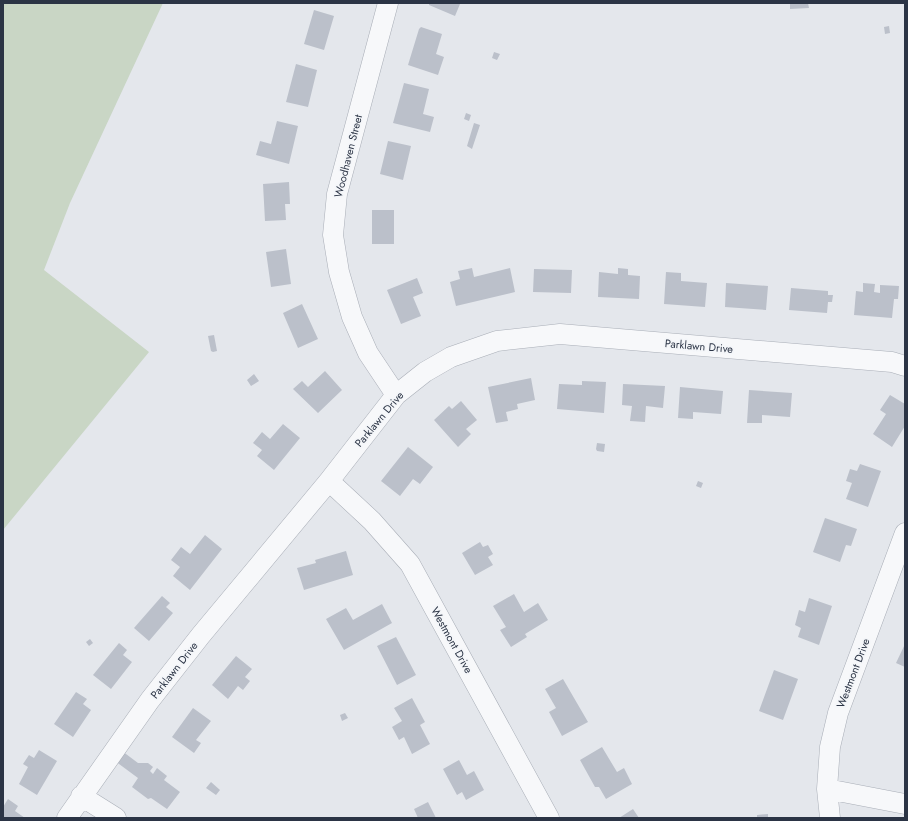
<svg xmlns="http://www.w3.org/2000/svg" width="908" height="821" font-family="Jost,sans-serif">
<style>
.green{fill:#c9d6c5}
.building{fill:#bbc0ca}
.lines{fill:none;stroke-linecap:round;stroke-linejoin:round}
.minor-casing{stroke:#a9aeb7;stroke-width:21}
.minor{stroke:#f7f8fa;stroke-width:20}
.labels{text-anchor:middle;stroke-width:3.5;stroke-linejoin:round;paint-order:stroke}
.street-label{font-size:11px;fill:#2b3445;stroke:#f4f6f9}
</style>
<rect width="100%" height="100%" fill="#e4e7ec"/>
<!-- green -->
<path class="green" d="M3 3H163L70 203 44 270 149 352 3 530Z"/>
<!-- building -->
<path class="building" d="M429 3H456L460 4 455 16 429 5Z
M790 3H808L809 8 790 9Z
M314 10 334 16 324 50 304 44Z
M889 26 890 33 885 34 884 27Z
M421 27 442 34 436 54 444 57 438 75 408 65 419 29Z
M494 52 500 54 497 60 492 58Z
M296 64 317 70 308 107 286 102Z
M404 83 429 89 423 114 434 117 430 132 393 123Z
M466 113 471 115 469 121 464 119Z
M277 121 298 126 289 164 256 155 260 141 271 144Z
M474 123 480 125 472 149 467 146Z
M388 141 411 146 403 180 380 174Z
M289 182 290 204H285L286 220 265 221 263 184Z
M372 210H394V244H372Z
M286 249 291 284 271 287 266 252Z
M472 268 474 277 510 268 515 292 456 306 450 282 460 279 458 271Z
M618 268 628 269V275L640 276 639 299 598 297 599 272 618 274Z
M534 269 572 270 571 293 533 292Z
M666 272 681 273V281L707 283 705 307 664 304Z
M417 278 423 293 413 297 421 316 401 324 387 290Z
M726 283 768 286 766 310 725 307Z
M863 283 875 284 874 292 880 293V285L899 286 898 299H894L892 318 854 315 856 291 863 292Z
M791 288 828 291V295H833L832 302H828L827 313 789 310Z
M302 304 318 339 298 348 283 313Z
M214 335 217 351 213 352 211 351 208 336Z
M325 371 342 390 318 413 293 389 302 381 308 387Z
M254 374 259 381 251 386 247 380Z
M531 378 535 400 517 404 518 409 506 412 508 421 496 423 488 387Z
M582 381 606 382 604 413 557 409 559 384 582 385Z
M623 384 665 386 663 408 646 406 645 422 630 421 632 406 622 405Z
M680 387 723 391 721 414 693 412V419L678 418Z
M749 390 792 393 790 417 762 415V423H747Z
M890 395 905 404V426L892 447 873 434 886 414 880 410Z
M461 401 477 420 466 429 471 434 458 447 434 420 449 406 452 409Z
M283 424 300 438 274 470 257 456 262 450 253 443 262 432 270 439Z
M597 443 605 444 604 452 597 451 596 449Z
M408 447 433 467 420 484 413 479 400 496 381 481Z
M860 464 881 471 868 507 846 499 852 483 846 481 850 469 857 471Z
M698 481 703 483 701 488 696 486Z
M825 518 857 529 851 546 846 545 840 562 813 552Z
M205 535 222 549 190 590 173 576 180 567 171 560 181 547 190 554Z
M480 542 483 547 488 545 493 554 488 557 493 565 475 575 462 553Z
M346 551 353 575 304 590 297 568 316 563 315 560Z
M514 594 524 612 538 603 548 620 525 634 527 637 511 647 500 630 506 627 493 606Z
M162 596 170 603 166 607 173 613 149 641 134 628Z
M809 598 832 606 819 645 798 637 801 628 795 625 799 610 805 612Z
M382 604 392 623 344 650 326 619 346 608 353 620Z
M396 637 416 675 397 685 377 646Z
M90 639 93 643 89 646 86 642Z
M119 643 127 650 123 655 132 662 111 689 93 675Z
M905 644V667L896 663Z
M236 656 252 669 245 677 250 681 243 690 238 686 228 699 212 685Z
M774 670 798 679 783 720 759 711Z
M563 679 588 722 562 736 549 712 556 708 545 689Z
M76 692 87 699 83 704 91 710 73 737 54 724Z
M412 698 425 722 420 725 430 744 412 754 404 737 399 740 392 727 402 721 394 708Z
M193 708 211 721 196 740 201 743 194 753 172 737Z
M345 713 348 718 342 721 340 715Z
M602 747 617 772 624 768 632 784 606 799 599 787H595L580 760Z
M39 750 57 761 37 795 19 784 28 767 23 764 29 755 34 758Z
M122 751 138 763H148L153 767 150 771 153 774 157 768 167 776 164 780 180 792 167 809 151 798 148 799 132 787 138 778 115 761Z
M459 760 467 775 474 771 484 790 466 800 462 792 457 795 443 769Z
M211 782 220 790 216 795 206 788Z
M8 799 18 806 15 811 25 818H3V807Z
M428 802 436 818H418L414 809Z
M633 809 639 818H619Z
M768 814V818H757V815Z"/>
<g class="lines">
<defs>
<path id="minor" d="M388 3 337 194 333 235 339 272 352 317 368 353 396 395
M329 481 372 521 410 564 549 818
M827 789 905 804
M81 796 116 818
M67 818 150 700 201 635 329 481 396 395 425 372 451 357 497 341 560 334 892 362 905 366
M830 818 827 789 830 747 838 713 905 533"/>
</defs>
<!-- minor casing -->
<use href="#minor" class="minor-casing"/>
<!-- minor -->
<use href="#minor" class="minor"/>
</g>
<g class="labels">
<!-- street labels -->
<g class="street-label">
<text transform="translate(348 156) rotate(-76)" y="4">Woodhaven Street</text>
<text transform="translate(699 346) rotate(5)" y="4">Parklawn Drive</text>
<text transform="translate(379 419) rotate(-50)" y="4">Parklawn Drive</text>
<text transform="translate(452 640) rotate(61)" y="4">Westmont Drive</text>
<text transform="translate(174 670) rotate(-52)" y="4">Parklawn Drive</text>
<text transform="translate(853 673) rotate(-69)" y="4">Westmont Drive</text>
</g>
</g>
<!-- border -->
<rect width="908" height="821" fill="none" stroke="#2b3445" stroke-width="8"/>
</svg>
